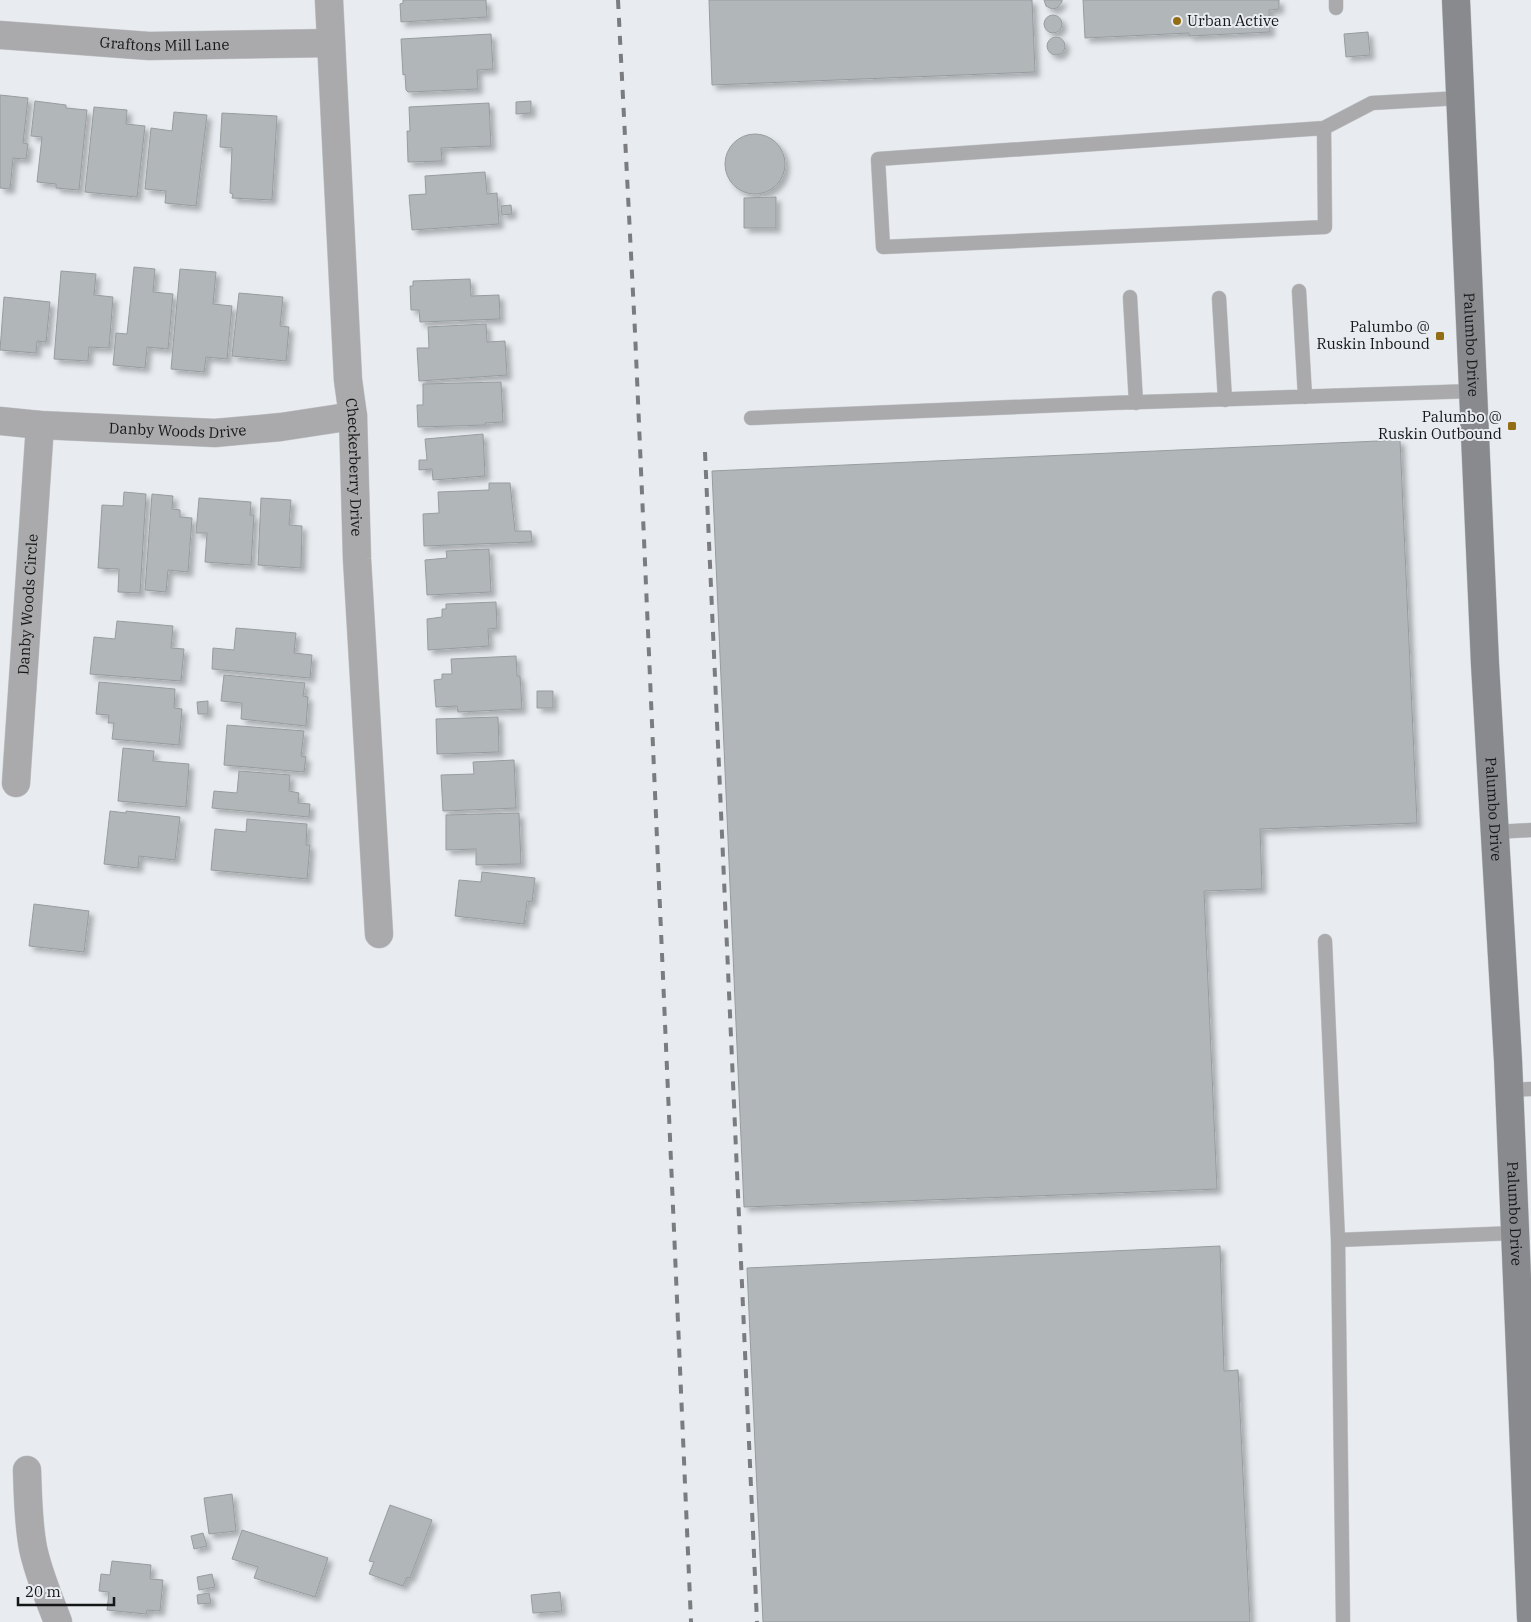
<svg xmlns="http://www.w3.org/2000/svg" width="1531" height="1622" font-family="'IBM Plex Serif',serif">
<style>
.building{fill:#b1b7b8;stroke:#979d9e;filter:url(#shadow)}
.lines{fill:none;stroke-linecap:round;stroke-linejoin:round}
.lane-casing{stroke:#c6cacd;stroke-width:15}
.street-casing{stroke:#c6cacd;stroke-width:29}
.secondary-casing{stroke:#c6cacd;stroke-width:29}
.lane{stroke:#aaaaac;stroke-width:14}
.street{stroke:#aaaaac;stroke-width:28}
.secondary{stroke:#898a8d;stroke-width:28}
.rail{stroke:#7a7c7f;stroke-width:4;stroke-dasharray:9 9;stroke-linecap:butt}
.poi-dot{fill:#926d14;stroke:#e8ecf0;stroke-width:2}
.labels{text-anchor:middle;stroke-width:4;stroke-linejoin:round;paint-order:stroke}
.poi-label{font-size:15px;fill:#151617;stroke:#e8ecf0;text-anchor:end}
.street-label{font-size:15px;fill:#151617;stroke:#e8ecf0}
</style>
<defs>
<filter id="shadow"><feDropShadow dx="4.5" dy="4.5" stdDeviation="2.5" flood-color="#0004"/></filter>
</defs>
<rect width="100%" height="100%" fill="#e8ecf0"/>
<!-- building -->
<path class="building" d="M403 0H486L487 17 401 22 400 4 403 3Z
M709 0H1032L1035 72 712 85Z
M1044 0H1062V2L1057 8 1052 9 1046 6Z
M1083 0H1279V9L1269 10 1270 32 1189 36V33L1085 38Z
M1044 24a9 9 0 1 1 18 0a9 9 0 1 1-18 0Z
M1368 32 1370 55 1346 57 1344 34Z
M491 34 493 69 477 70 478 89 408 92 406 90 405 74 403 75 401 39Z
M1047 46a9 9 0 1 1 18 0a9 9 0 1 1-18 0Z
M0 95 28 98 23 143 28 144 26 159 13 158 10 189 0 188Z
M35 101 66 105V108L87 110 79 190 56 188V184L37 182 42 137 31 136Z
M531 101V113L516 114V102Z
M489 103 491 146 441 148 442 161 408 162 407 131H410L409 107Z
M94 107 127 110 126 124 145 126 137 197 85 192Z
M174 112 207 115 196 206 165 203 166 191 145 189 151 128 172 131Z
M222 113 277 116 272 200 232 198 233 194 230 193 232 148 220 147Z
M725 164a30 30 0 1 1 60 0a30 30 0 1 1-60 0Z
M485 172 487 194 497 193 499 224 412 230 409 195 426 194 425 176Z
M776 197V228H744V198Z
M511 205 512 214 502 215 501 206Z
M134 267 155 269 153 292 173 294 168 349 147 347 145 368 113 365 116 333 127 334Z
M180 269 216 272 213 304 232 306 227 359 206 357 204 372 171 369Z
M61 271 96 274 94 295 113 297 109 348 89 347 88 361 54 359Z
M470 279 471 296 499 295 500 319 420 322 419 310H411L410 286H413V281Z
M239 293 283 297 280 326 289 327 286 361 232 356Z
M4 297 50 302 46 342 37 341 36 353 0 350Z
M486 324 487 342 505 341 507 375 419 381 417 348H429L428 327Z
M501 382 503 422 485 423 486 425 418 427 417 405H423V384Z
M483 434 485 476 433 480 432 469 419 470V460H427L425 439Z
M1400 440 1417 823 1260 829 1262 889 1204 891 1217 1189 744 1207 712 471Z
M489 483H510L515 531H531L532 542 424 546 423 514 439 513 438 492 489 490Z
M124 492 146 494 140 593 118 592 119 569 98 568 102 505 123 506Z
M152 494 173 496 172 509 180 510V517L192 518 188 572 168 570 166 592 145 590Z
M199 498 251 502 250 515H254L251 565 205 562 207 533H196Z
M261 498 291 500 289 525 302 526 301 568 258 565Z
M489 549 491 592 427 595 425 560 447 558 446 551Z
M496 602 497 628 488 629 489 646 428 650 427 619 442 617V609H446V604Z
M117 621 173 626 171 648 184 649 181 681 90 674 94 637 115 639Z
M236 628 296 633 294 653 312 655 310 678 212 669 213 648 234 650Z
M516 656 517 676H520L522 709 458 712 457 706 436 707 434 680 442 679V674H452L451 659Z
M224 675 305 683 303 696 308 697 306 726 241 719 242 703 221 701Z
M99 682 175 689 174 708 182 709 179 745 112 739 114 723H108L109 715 96 714Z
M537 691H553V708H537Z
M208 701V714H198L197 702Z
M498 717 499 752 437 754 436 719Z
M227 725 304 731 301 756 306 757 304 772 224 765Z
M123 748 154 751 153 761 189 764 186 807 118 801Z
M514 760 516 808 443 811 441 775 474 774 473 762Z
M239 771 290 775 289 791 299 793 298 803 310 804 309 817 212 808 214 791 237 793Z
M110 811 126 813V811L180 817 175 860 139 856 138 868 104 864Z
M519 813 521 864 476 865V849L446 850V815Z
M247 819 307 824 306 845H310L307 879 211 870 215 829 246 832Z
M482 872 535 878 532 902 527 901 524 924 455 916 459 880 481 882Z
M34 904 89 911 84 952 29 946Z
M1220 1246 1224 1371 1238 1370 1250 1622H763L747 1268Z
M232 1494 236 1531 209 1534 204 1498Z
M390 1505 432 1520 410 1578 407 1577 403 1586 369 1574 374 1562 369 1561Z
M242 1530 328 1558 315 1597 254 1578 258 1567 232 1559Z
M203 1533 207 1546 194 1549 191 1536Z
M112 1561 151 1565 150 1579 163 1580 160 1611 147 1610 146 1614 107 1610 109 1592 99 1591 101 1574 110 1575Z
M212 1574 215 1587 199 1590 197 1577Z
M560 1592 562 1611 533 1613 531 1595Z
M209 1593 211 1603 198 1604 197 1595Z"/>
<g class="lines">
<defs>
<path id="lane" d="M1336 0V8
M1324 128 1325 227 883 247 878 159 1324 128 1372 103 1460 98
M1299 291 1305 397
M1130 297 1136 403
M1219 298 1225 400
M751 418 1111 403 1473 391
M1495 832 1531 830
M1325 941 1338 1240 1343 1622
M1509 1090 1531 1089
M1338 1240 1515 1233"/>
<g id="street">
<path id="s1" d="M329 0 348 380 353 416 357 559 379 934"/>
<path id="s2" d="M0 35 149 46 331 43"/>
<path id="s3" d="M0 421 40 425 215 433 281 427 353 416"/>
<path id="s4" d="M16 783 40 425"/>
<path d="M27 1470C28 1496 28 1522 33 1548 38 1573 49 1598 58 1622"/>
</g>
<g id="secondary">
<path id="s5" d="M1456 0 1485 664 1508 1060 1531 1618"/>
</g>
</defs>
<!-- lane casing -->
<use href="#lane" class="lane-casing"/>
<!-- street casing -->
<use href="#street" class="street-casing"/>
<!-- secondary casing -->
<use href="#secondary" class="secondary-casing"/>
<!-- lane -->
<use href="#lane" class="lane"/>
<!-- street -->
<use href="#street" class="street"/>
<!-- secondary -->
<use href="#secondary" class="secondary"/>
<!-- rail -->
<path class="rail" d="M618 0 635 332 691 1622
M705 452 757 1622"/>
</g>
<!-- markers -->
<g class="poi-dot">
<circle cx="1177" cy="21" r="5"/>
<rect x="1435" y="331" width="10" height="10" rx="2.5"/>
<rect x="1507" y="421" width="10" height="10" rx="2.5"/>
</g>
<g class="labels">
<!-- poi labels -->
<g class="poi-label">
<text x="1187" y="26" text-anchor="start">Urban Active</text>
<text x="1430" y="332">Palumbo @<tspan x="1430" dy="17">Ruskin Inbound</tspan></text>
<text x="1502" y="422">Palumbo @<tspan x="1502" dy="17">Ruskin Outbound</tspan></text>
</g>
<!-- street labels -->
<g class="street-label">
<text dy="5" stroke="none"><textPath href="#s2" startOffset="165">Graftons Mill Lane</textPath></text>
<text dy="5" stroke="none"><textPath href="#s5" startOffset="345">Palumbo Drive</textPath></text>
<text dy="5" stroke="none"><textPath href="#s3" startOffset="178">Danby Woods Drive</textPath></text>
<text dy="5" stroke="none"><textPath href="#s1" startOffset="468">Checkerberry Drive</textPath></text>
<text dy="5" stroke="none"><textPath href="#s4" startOffset="179">Danby Woods Circle</textPath></text>
<text dy="5" stroke="none"><textPath href="#s5" startOffset="810">Palumbo Drive</textPath></text>
<text dy="5" stroke="none"><textPath href="#s5" startOffset="1215">Palumbo Drive</textPath></text>
</g>
</g>
<!-- scale -->
<path d="M18 1597v8h96v-8" fill="none" stroke="#151617" stroke-width="2.5"/>
<text x="25" y="1597" font-size="15" fill="#151617" stroke="#e8ecf0" stroke-width="4" paint-order="stroke">20 m</text>
</svg>
